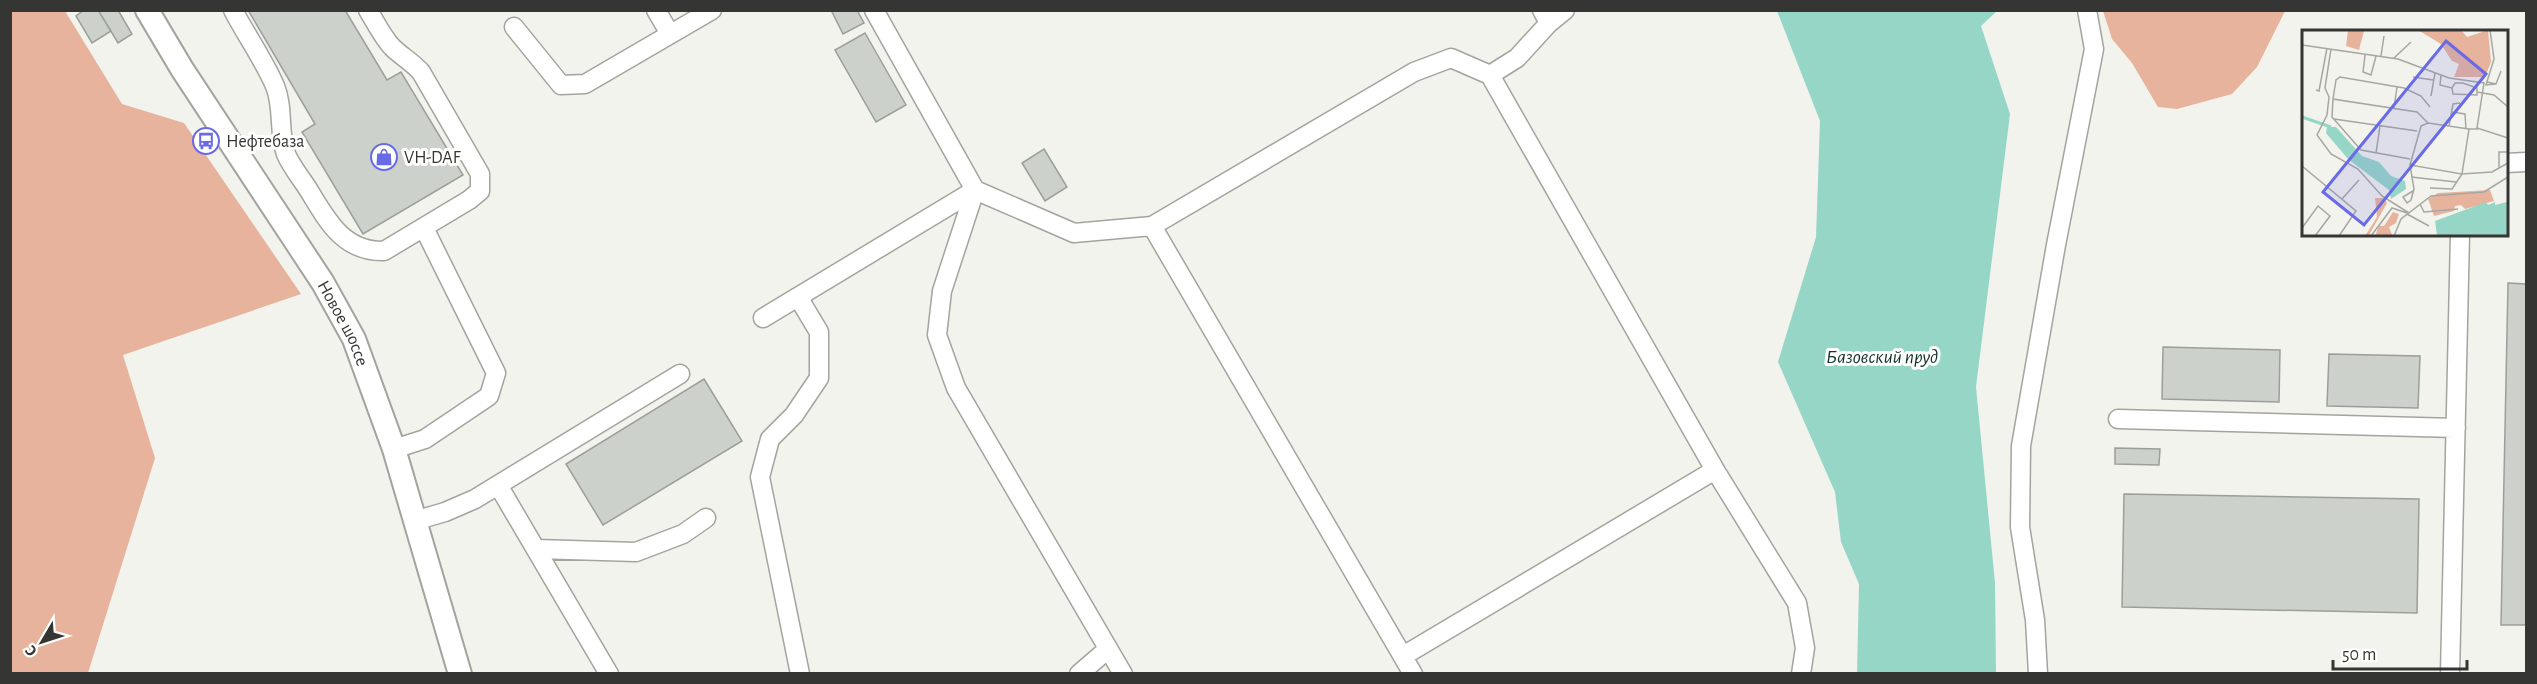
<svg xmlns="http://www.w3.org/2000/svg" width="2537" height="684" font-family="'Alegreya Sans',sans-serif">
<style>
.forest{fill:#e8b39d}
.water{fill:#96d6c6}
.building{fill:#ccd1cb;stroke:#9b9f9a;stroke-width:1.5}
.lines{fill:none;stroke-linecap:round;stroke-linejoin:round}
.minor-casing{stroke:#a4a49e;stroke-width:21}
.major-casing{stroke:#a4a49e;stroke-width:26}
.minor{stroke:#fff;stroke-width:18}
.major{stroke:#fff;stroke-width:22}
.labels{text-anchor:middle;stroke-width:6;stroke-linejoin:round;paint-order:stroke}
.poi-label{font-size:18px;fill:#353533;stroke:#fffffe;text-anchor:start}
.street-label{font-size:18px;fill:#353533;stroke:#fffffe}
.water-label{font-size:20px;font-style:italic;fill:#13332c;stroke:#fffffe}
.inset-river{fill:none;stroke:#96d6c6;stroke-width:3}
.inset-road{fill:none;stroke:#a6a7a2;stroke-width:1.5}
.view{fill:#686be5;fill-opacity:0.15;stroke:#686be5;stroke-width:3}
.inset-edge{fill:none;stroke:#353533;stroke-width:3}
</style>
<rect width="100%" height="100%" fill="#f2f3ec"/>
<!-- forest -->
<path class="forest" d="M10 11H65L122 104 184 123 301 294 123 355 155 458 88 673H11Z
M2103 11V10L2285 11 2257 67 2232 94 2177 109 2158 107 2132 63 2112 39Z"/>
<!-- water -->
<path class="water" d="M1777 11H1997L1981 26 2010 114 1976 387 1995 583 1996 673H1857L1859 584 1841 542 1835 492 1778 362 1816 237 1820 121Z"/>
<!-- building -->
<path class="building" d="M84 10H98L111 31 92 43 76 16Z
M98 10H118L132 34 118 43Z
M248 10H345L387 80 401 72 463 175 363 234 302 132 315 124Z
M831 10H857L864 23 843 34Z
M865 33 906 105 876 122 835 50Z
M1044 149 1067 187 1045 201 1022 163Z
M2508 283 2526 284V625H2501Z
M2163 347 2280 350 2279 402 2162 399Z
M2329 354 2420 356 2418 408 2327 406Z
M704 379 742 441 603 525 566 464Z
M2115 448 2160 449 2159 465 2115 464Z
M2124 494 2419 499 2417 613 2122 607Z"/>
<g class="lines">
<defs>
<path id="minor" d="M233 10C246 35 264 60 275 86 284 108 278 132 286 154 291 166 301 178 308 189 327 220 343 252 384 251L469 200 480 191V174L421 72C412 62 401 56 392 47 382 36 376 23 368 10
M656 10 670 34
M874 10 975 190 1074 233 1152 226 1414 72 1451 58 1490 75 1517 58 1549 23 1542 10
M1549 23 1565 10
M514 27 561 85 585 84 712 10
M1490 75 1715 470 1797 603 1805 648 1801 674
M2506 163 2526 162
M975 190 942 291 937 335 956 388 1123 674
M1152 226 1413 674
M798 297 819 332V378L794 415 770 439 760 477 800 674
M763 318 975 190
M2118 419 2456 428
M394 449 425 439 489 396 496 373 424 228
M498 485 609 674
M414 521 445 512 475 499 680 374
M536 549 636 552 683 534 706 518
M1403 656 1715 470
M1079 674 1108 649
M2038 674 2035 620 2020 527 2021 446 2056 245 2094 49 2087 10
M2450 674 2460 234"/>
<g id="major">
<path id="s1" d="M147 10 182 69 323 283 354 339 394 449 460 674"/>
</g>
</defs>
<!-- minor casing -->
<use href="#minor" class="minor-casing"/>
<!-- major casing -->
<use href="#major" class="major-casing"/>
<!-- minor -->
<use href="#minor" class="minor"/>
<!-- major -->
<use href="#major" class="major"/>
</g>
<!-- icons -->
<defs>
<symbol id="bus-ring" viewBox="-11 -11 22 22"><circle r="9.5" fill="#fffffe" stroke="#686be5" stroke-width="1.5"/><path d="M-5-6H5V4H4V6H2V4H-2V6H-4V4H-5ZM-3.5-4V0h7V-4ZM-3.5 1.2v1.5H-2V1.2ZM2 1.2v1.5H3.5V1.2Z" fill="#686be5"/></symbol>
<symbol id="shop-ring" viewBox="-11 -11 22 22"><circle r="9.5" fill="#fffffe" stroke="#686be5" stroke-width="1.5"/><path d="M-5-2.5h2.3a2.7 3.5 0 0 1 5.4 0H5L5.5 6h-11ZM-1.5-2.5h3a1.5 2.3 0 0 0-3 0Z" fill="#686be5"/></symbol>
</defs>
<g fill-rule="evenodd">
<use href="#bus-ring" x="191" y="126" width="30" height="30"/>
<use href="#shop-ring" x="369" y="142" width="30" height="30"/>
</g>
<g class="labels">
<!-- poi labels -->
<g class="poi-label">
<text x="226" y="147">Нефтебаза</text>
<text x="404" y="163">VH-DAF</text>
</g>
<!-- street labels -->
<g class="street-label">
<text dy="6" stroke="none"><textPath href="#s1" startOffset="370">Новое шоссе</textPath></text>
</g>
<!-- water labels -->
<g class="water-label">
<text x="1882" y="363">Базовский пруд</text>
</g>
</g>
<!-- overview -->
<g transform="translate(2302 30)">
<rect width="206" height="206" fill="#f2f3ec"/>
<path d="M46 0 62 1 57 20 44 16ZM116 0H159L165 7 186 0 189 32 183 47H152L157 34 150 31 139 14ZM188 160 192 171 163 179 159 175 153 176 152 181 132 186 126 169 136 163ZM73 168H82L85 173 67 205 63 206 75 187ZM91 182 97 184 94 193 87 197 90 205 73 206 77 196H82Z" fill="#e8b39d"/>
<path d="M25 97H34L60 126 77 132 89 146 103 151 104 159 89 169 87 160 46 129 24 103ZM184 172 186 175 193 172V175L205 172V205H135L133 191Z" fill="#96d6c6"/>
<path class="inset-river" d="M0 87 29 97"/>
<path class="inset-road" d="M188 0 192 29 184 55 194 54M0 15 96 29 147 48 182 53 175 98 206 108M29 19 23 58 27 67 25 85 15 105 29 124 56 139 80 166 107 183M63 25 61 42 69 45 74 26M79 26 82 6M92 28 109 12M139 45 138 55 150 58 151 64 175 65V58L161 53H153L150 58M111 47 131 50M185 52 194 54 199 41M14 60 17 61 25 18M175 62 192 65 206 77M129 66 133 43M31 69 30 87 59 120 108 129M92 78 95 57M150 82 163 84 164 99M32 89 115 101M126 93 115 82 31 69 34 50 38 47 102 58 119 66 128 77M147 96 151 74 158 73M176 99H167L160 144 190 142 206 133M74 123 78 96M108 135 112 159 109 170 105 173 101 167 111 161M0 136 54 181 37 206M197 138V122H206M109 147 154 152M128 158 150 159 160 144 108 135 119 96 126 93 167 99M40 169 57 150M118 174 122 182 156 179M105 184 127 196M0 198 16 176 28 186 13 206M69 206 90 178 105 183M92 206 99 189 129 166 182 162 206 147"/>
<path class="view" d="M144 11 184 44 62 195 21 162Z"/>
<rect width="206" height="206" class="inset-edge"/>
</g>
<!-- border -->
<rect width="2537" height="684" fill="none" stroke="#353533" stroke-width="24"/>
<!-- north arrow -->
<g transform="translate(42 642) rotate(231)" stroke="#fffffe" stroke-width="4.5" paint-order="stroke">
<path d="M0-4.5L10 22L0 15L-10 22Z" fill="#353533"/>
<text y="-9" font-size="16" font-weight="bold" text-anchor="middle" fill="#353533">С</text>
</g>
<!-- scale -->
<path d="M2333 660v9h134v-9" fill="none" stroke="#353533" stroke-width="3"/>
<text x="2342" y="660" font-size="18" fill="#353533" stroke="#fffffe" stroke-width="4.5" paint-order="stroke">50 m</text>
</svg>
